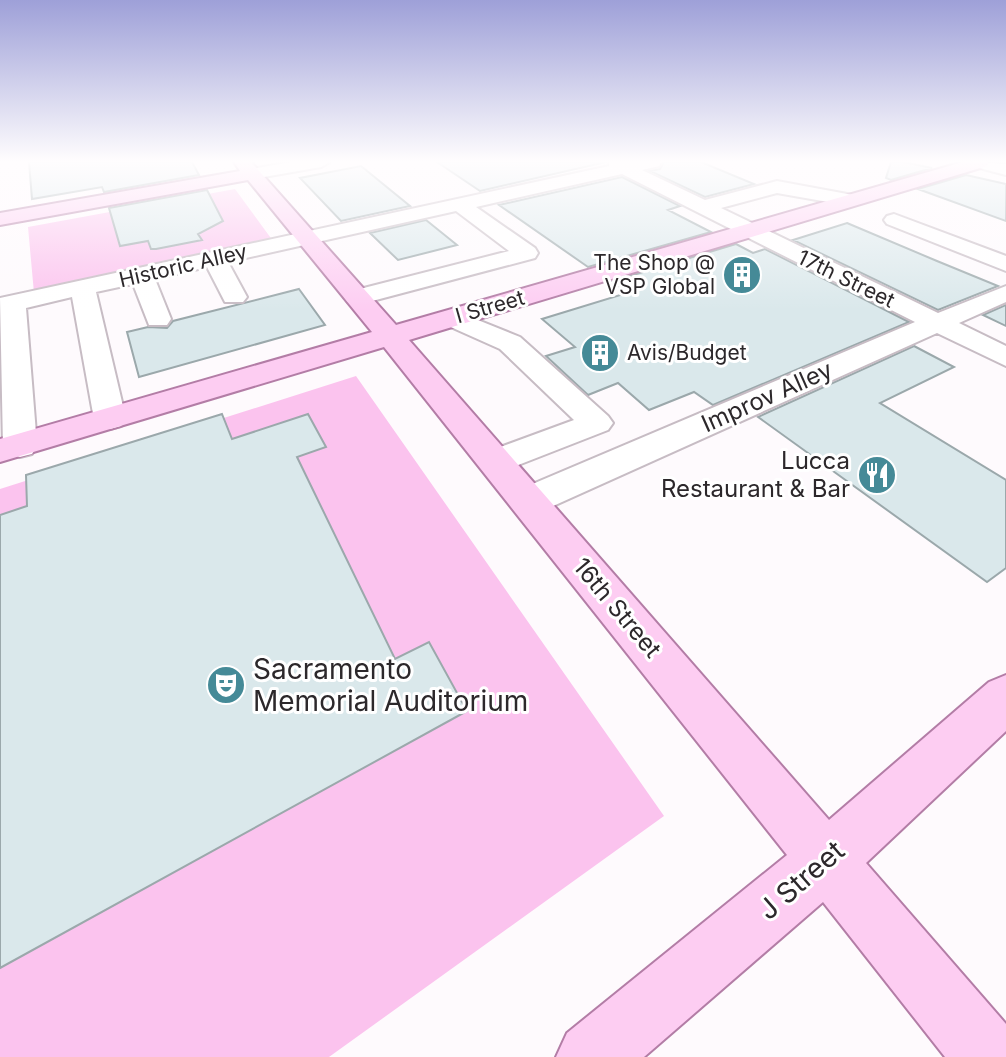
<svg xmlns="http://www.w3.org/2000/svg" width="1006" height="1057" font-family="Inter,sans-serif">
<style>
.green{fill:#fbc3ee}
.building{fill:#dae8eb;stroke:#9ba8ab;stroke-width:2}
.lines{fill:none;stroke-linecap:round;stroke-linejoin:round}
.minor-casing{stroke:#c7bcc4;stroke-width:4}
.major-casing{stroke:#b37da6;stroke-width:4}
.minor{fill:#fff;fill-rule:evenodd}
.major{fill:#fdcdf2;fill-rule:evenodd}
.labels{text-anchor:middle;stroke-width:6;stroke-linejoin:round;paint-order:stroke}
.far-poi-label{font-size:21px;fill:#2c282b;stroke:#fff;text-anchor:end}
.far-street-label{font-size:21px;fill:#2c282b;stroke:#fff}
.street-label{font-size:24px;fill:#2c282b;stroke:#fff}
.poi-label{font-size:24px;fill:#2c282b;stroke:#fff;text-anchor:end}
.near-poi-label{font-size:28px;fill:#2c282b;stroke:#fff;text-anchor:start}
.near-street-label{font-size:28px;fill:#2c282b;stroke:#fff}
</style>
<rect width="100%" height="100%" fill="#fefafd"/>
<!-- green -->
<path class="green" d="M235 189 273 241 34 293 28 227Z
M356 376 664 816 329 1057H0V489Z"/>
<!-- building -->
<path class="building" d="M29 162H192L199 175 104 192 102 187 32 199Z
M437 162H606L480 191Z
M664 162H701L754 184 705 197 650 171 660 169Z
M891 162H903L932 168 891 180 886 178Z
M361 166 410 206 341 221 300 178Z
M966 175 1006 184V221L918 189Z
M622 177 680 206 668 210 711 232 588 267 499 205Z
M207 190 223 221 198 234 202 240 156 249H151L148 241 120 246 109 208Z
M426 220 457 245 398 260 370 233Z
M847 223 937 261 998 286 938 310 793 240Z
M736 244 753 253 765 249 909 322 713 405 694 392 649 410 618 383 588 395 546 356 575 347 542 319 627 293 610 282Z
M299 289 325 325 139 377 127 332 148 327 167 328 173 321Z
M1006 305V326L983 315Z
M914 346 954 367 880 403 1006 480V568L987 582 758 417Z
M222 414 232 439 308 414 326 447 297 457 395 659 429 642 467 711 0 968V515L27 506 26 475Z"/>
<g class="lines">
<defs>
<path id="minor" d="M292 162H330L321 167 252 179 243 174 246 170Z
M609 162H661L659 166 642 170 705 200 777 181 858 196 861 200 851 206 777 193 721 208 938 313 1006 286V302L959 323 1006 346V366L937 333 542 511 529 515 516 511 511 501 516 491 915 322 622 174 476 207 535 248 538 253 535 258 357 305 348 302 344 297 348 292 509 251 456 211 228 262 247 297 243 302H225L207 267 155 279 171 319 167 325H149L133 284 96 292 126 419 121 426 110 429 99 426 94 419 72 297 26 308 37 446 32 454 20 457 8 454 3 446 0 298 609 166Z
M969 162 1006 164V175L972 166Z
M894 214 1006 256V271L887 224 884 220 887 216Z
M453 310 520 337 608 416 613 423 608 430 508 469 496 473 484 469 479 461 484 453 574 420 500 349 444 324 440 318 444 312Z"/>
<path id="major" d="M234 162H251L396 325 963 162H989L987 166 409 340 829 820 989 682 1006 675V731L866 863 1006 1024V1057H945L823 902 644 1057H556L567 1033 787 855 384 347 0 462V439L372 332 248 180 0 225V213L240 171Z"/>
</defs>
<!-- minor casing -->
<use href="#minor" class="minor-casing"/>
<!-- major casing -->
<use href="#major" class="major-casing"/>
<!-- minor -->
<use href="#minor" class="minor"/>
<!-- major -->
<use href="#major" class="major"/>
</g>
<!-- sky -->
<linearGradient id="sky" x2="0" y2="1"><stop stop-color="#9ea0d8"/><stop offset="0.52" stop-color="#fffdfe"/><stop offset="1" stop-color="#fffdfe" stop-opacity="0"/></linearGradient>
<rect width="1006" height="310" fill="url(#sky)"/>
<!-- icons -->
<defs>
<symbol id="building-disc" viewBox="-11 -11 22 22"><circle r="9.5" fill="#458a97" stroke="#fff"/><path d="M-4-6H4V6H1V3H-1V6H-4ZM-2.5-4.3h1.7v1.8h-1.7ZM.8-4.3h1.7v1.8H.8ZM-2.5-1h1.7V.8h-1.7ZM.8-1h1.7V.8H.8Z" fill="#fff"/></symbol>
<symbol id="restaurant-disc" viewBox="-11 -11 22 22"><circle r="9.5" fill="#458a97" stroke="#fff"/><path d="M-5-6h1v4h1v-4h1v4h1v-4h1v5L-1.5 .5V6h-2V.5L-5-1ZM5-6V6H3V1.5H1.5Q1.5-4 5-6Z" fill="#fff"/></symbol>
<symbol id="theatre-disc" viewBox="-11 -11 22 22"><circle r="9.5" fill="#458a97" stroke="#fff"/><path d="M-5-5.5Q0-4 5-5.5V0Q5 5 0 6Q-5 5-5 0ZM-3.3-2.5H-1v1.5H-3.3ZM1-2.5H3.3v1.5H1ZM-2.8 1Q0 5.5 2.8 1Z" fill="#fff"/></symbol>
</defs>
<g fill-rule="evenodd">
<use href="#building-disc" x="720" y="253" width="44" height="44"/>
<use href="#building-disc" x="578" y="331" width="44" height="44"/>
<use href="#restaurant-disc" x="855" y="453" width="44" height="44"/>
<use href="#theatre-disc" x="204" y="663" width="44" height="44"/>
</g>
<g class="labels">
<!-- far-poi labels -->
<g class="far-poi-label">
<text x="715" y="270">The Shop @<tspan x="715" dy="24">VSP Global</tspan></text>
<text x="627" y="360" text-anchor="start">Avis/Budget</text>
</g>
<!-- far-street labels -->
<g class="far-street-label">
<text transform="translate(183 266) rotate(-13)" y="7">Historic Alley</text>
<text transform="translate(846 279) rotate(26)" y="7">17th Street</text>
<text transform="translate(490 307) rotate(-16)" y="7">I Street</text>
</g>
<!-- street labels -->
<g class="street-label">
<text transform="translate(767 397) rotate(-24)" y="8">Improv Alley</text>
<text transform="translate(617 608) rotate(50)" y="8">16th Street</text>
</g>
<!-- poi labels -->
<g class="poi-label">
<text x="850" y="469">Lucca<tspan x="850" dy="28">Restaurant &amp; Bar</tspan></text>
</g>
<!-- near-poi labels -->
<g class="near-poi-label">
<text x="253" y="679">Sacramento<tspan x="253" dy="32">Memorial Auditorium</tspan></text>
</g>
<!-- near-street labels -->
<g class="near-street-label">
<text transform="translate(801 880) rotate(-41)" y="10">J Street</text>
</g>
</g>
</svg>
